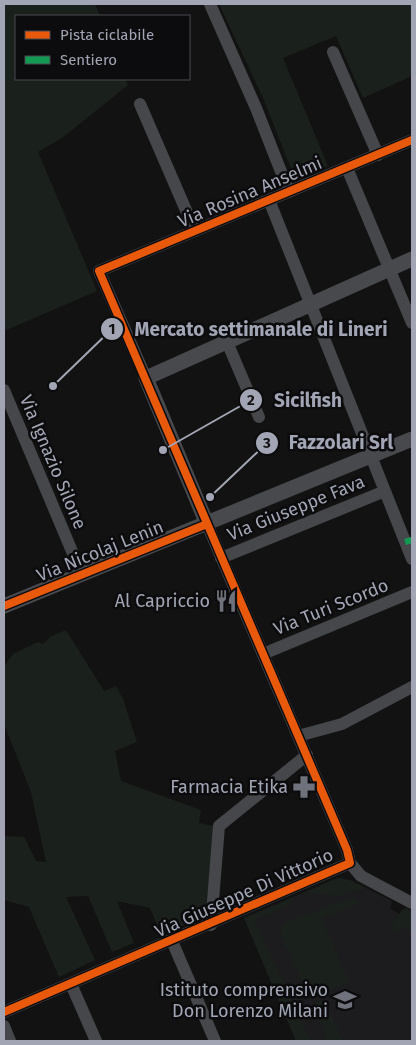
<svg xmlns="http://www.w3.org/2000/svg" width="416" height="1045" font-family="'Fira Sans',sans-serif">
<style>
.built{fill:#1c1c1e}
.green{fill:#1a211c}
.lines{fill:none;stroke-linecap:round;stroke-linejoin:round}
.minor{stroke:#46474b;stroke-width:12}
.major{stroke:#48494d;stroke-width:15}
.quiet{stroke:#139951;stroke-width:6;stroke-dasharray:12 6;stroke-linecap:butt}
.cycleway-casing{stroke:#0c0c0e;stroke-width:11}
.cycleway{stroke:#e8590c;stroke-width:8}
.labels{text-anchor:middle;stroke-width:5;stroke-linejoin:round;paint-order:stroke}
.street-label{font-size:18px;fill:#a2a6b4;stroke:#0c0c0e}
.poi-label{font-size:18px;fill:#a2a6b4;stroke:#0c0c0e;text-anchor:end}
.leader{fill:none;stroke:#a2a6b4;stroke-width:2}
.callout-dot{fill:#a2a6b4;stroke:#0c0c0e;stroke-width:2}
.mark-label{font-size:15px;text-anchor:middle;font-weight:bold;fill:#111}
.callout-label{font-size:19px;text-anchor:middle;font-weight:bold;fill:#a2a6b4;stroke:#0c0c0e;stroke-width:5;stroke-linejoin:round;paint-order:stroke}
</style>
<rect width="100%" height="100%" fill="#121212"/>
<!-- built -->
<path class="built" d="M337 878 350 880 390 900 392 902 390 908 399 914 407 908 412 912V1041H296L244 918Z"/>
<!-- green -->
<path class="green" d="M4 4H95L100 16H16V79H125L128 85 62 138 38 152 97 291 4 331Z
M219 4H412V76L363 98 336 36 283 58 328 166 296 181 263 98Z
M66 630 104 691 116 686 123 699 137 742 115 751 121 781 201 810 199 823 214 826 205 917 161 934 150 908 117 901 134 943 112 952 88 896 66 897 95 960 59 977 29 907 4 900V836L24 837 36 861 46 862 31 792 4 724V666L13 654 38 642 43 644 50 637Z
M337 878 350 880 365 888 338 896 306 892Z
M294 897 287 906 254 920 311 1041H296L244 918Z
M354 897 358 903 322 919 349 982 310 999 281 936V928L288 921Z
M407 908 412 912V933L403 926 396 932 390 928 402 910Z
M324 999 343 1041H328L312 1006Z"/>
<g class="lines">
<!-- minor -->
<path class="minor" d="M210 4 256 108 289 192
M333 52 378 155
M140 104 195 231
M347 168 412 323
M269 200 412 559
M227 342 259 417
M146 378 99 271 412 140
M4 390 82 575
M221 558 385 491
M263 654 412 592
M298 736 342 724 412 687
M350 863 361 876 412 903
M211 925 219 826 307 755
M172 941 215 1041
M71 984 96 1041
M4 1012 350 863 347 850 207 524
M4 1026 10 1041"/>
<!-- major -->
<path class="major" d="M207 524 146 378 412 259
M4 606 412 439"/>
<!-- quiet -->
<path class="quiet" d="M405 542 412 540"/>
<defs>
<path id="cycleway" d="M4 606 207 524
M4 1012 350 863 347 850 99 271 412 140"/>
</defs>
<!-- cycleway casing -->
<use href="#cycleway" class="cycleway-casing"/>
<!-- cycleway -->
<use href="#cycleway" class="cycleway"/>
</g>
<!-- icons -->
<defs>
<symbol id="restaurant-bare" viewBox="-9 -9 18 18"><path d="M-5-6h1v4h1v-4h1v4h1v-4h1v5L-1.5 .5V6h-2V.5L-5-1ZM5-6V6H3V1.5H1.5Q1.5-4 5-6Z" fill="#70727b" stroke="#0c0c0e" stroke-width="2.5" paint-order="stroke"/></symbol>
<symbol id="pharmacy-bare" viewBox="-9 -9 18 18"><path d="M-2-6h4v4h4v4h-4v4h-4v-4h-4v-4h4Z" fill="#70727b" stroke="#0c0c0e" stroke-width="2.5" paint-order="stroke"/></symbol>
<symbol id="school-bare" viewBox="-9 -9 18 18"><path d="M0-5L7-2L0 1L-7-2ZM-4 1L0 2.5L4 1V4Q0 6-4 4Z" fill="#70727b" stroke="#0c0c0e" stroke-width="2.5" paint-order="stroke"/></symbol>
</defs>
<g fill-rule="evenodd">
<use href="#restaurant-bare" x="210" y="585" width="32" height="32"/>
<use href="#pharmacy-bare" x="288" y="771" width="32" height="32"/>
<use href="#school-bare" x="329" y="984" width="32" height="32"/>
</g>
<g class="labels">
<!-- street labels -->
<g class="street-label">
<text transform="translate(250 192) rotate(-23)" y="6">Via Rosina Anselmi</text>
<text transform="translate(53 462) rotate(67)" y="6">Via Ignazio Silone</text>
<text transform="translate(296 508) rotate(-22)" y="6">Via Giuseppe Fava</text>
<text transform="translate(100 551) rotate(-22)" y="6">Via Nicolaj Lenin</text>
<text transform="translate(331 607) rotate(-22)" y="6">Via Turi Scordo</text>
<text transform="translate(244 893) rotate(-24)" y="6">Via Giuseppe Di Vittorio</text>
</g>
<!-- poi labels -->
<g class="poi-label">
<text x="210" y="607">Al Capriccio</text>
<text x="288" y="793">Farmacia Etika</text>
<text x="328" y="996">Istituto comprensivo<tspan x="328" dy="21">Don Lorenzo Milani</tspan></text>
</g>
</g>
<!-- callouts -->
<path class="leader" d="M53 386L112 329M163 450L251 400M210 497L267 443"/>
<g class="callout-dot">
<circle cx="53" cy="386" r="5"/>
<circle cx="163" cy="450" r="5"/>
<circle cx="210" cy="497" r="5"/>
<circle cx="112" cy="329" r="12"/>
<circle cx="251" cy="400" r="12"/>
<circle cx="267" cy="443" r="12"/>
</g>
<g class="mark-label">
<text x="112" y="334">1</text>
<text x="251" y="405">2</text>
<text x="267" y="448">3</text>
</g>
<g class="callout-label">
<text x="261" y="336">Mercato settimanale di Lineri</text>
<text x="308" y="407">Sicilfish</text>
<text x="341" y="449">Fazzolari Srl</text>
</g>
<!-- border -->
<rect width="416" height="1045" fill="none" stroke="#a2a6b4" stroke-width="10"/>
<!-- legend -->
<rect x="15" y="15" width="175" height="65" fill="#0c0c0e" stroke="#484a50"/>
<rect x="25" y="31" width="25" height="8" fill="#e8590c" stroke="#484a50"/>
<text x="60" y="40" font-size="15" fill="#a2a6b4">Pista ciclabile</text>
<rect x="25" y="56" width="25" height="8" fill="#139951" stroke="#484a50"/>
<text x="60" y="65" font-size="15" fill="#a2a6b4">Sentiero</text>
</svg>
